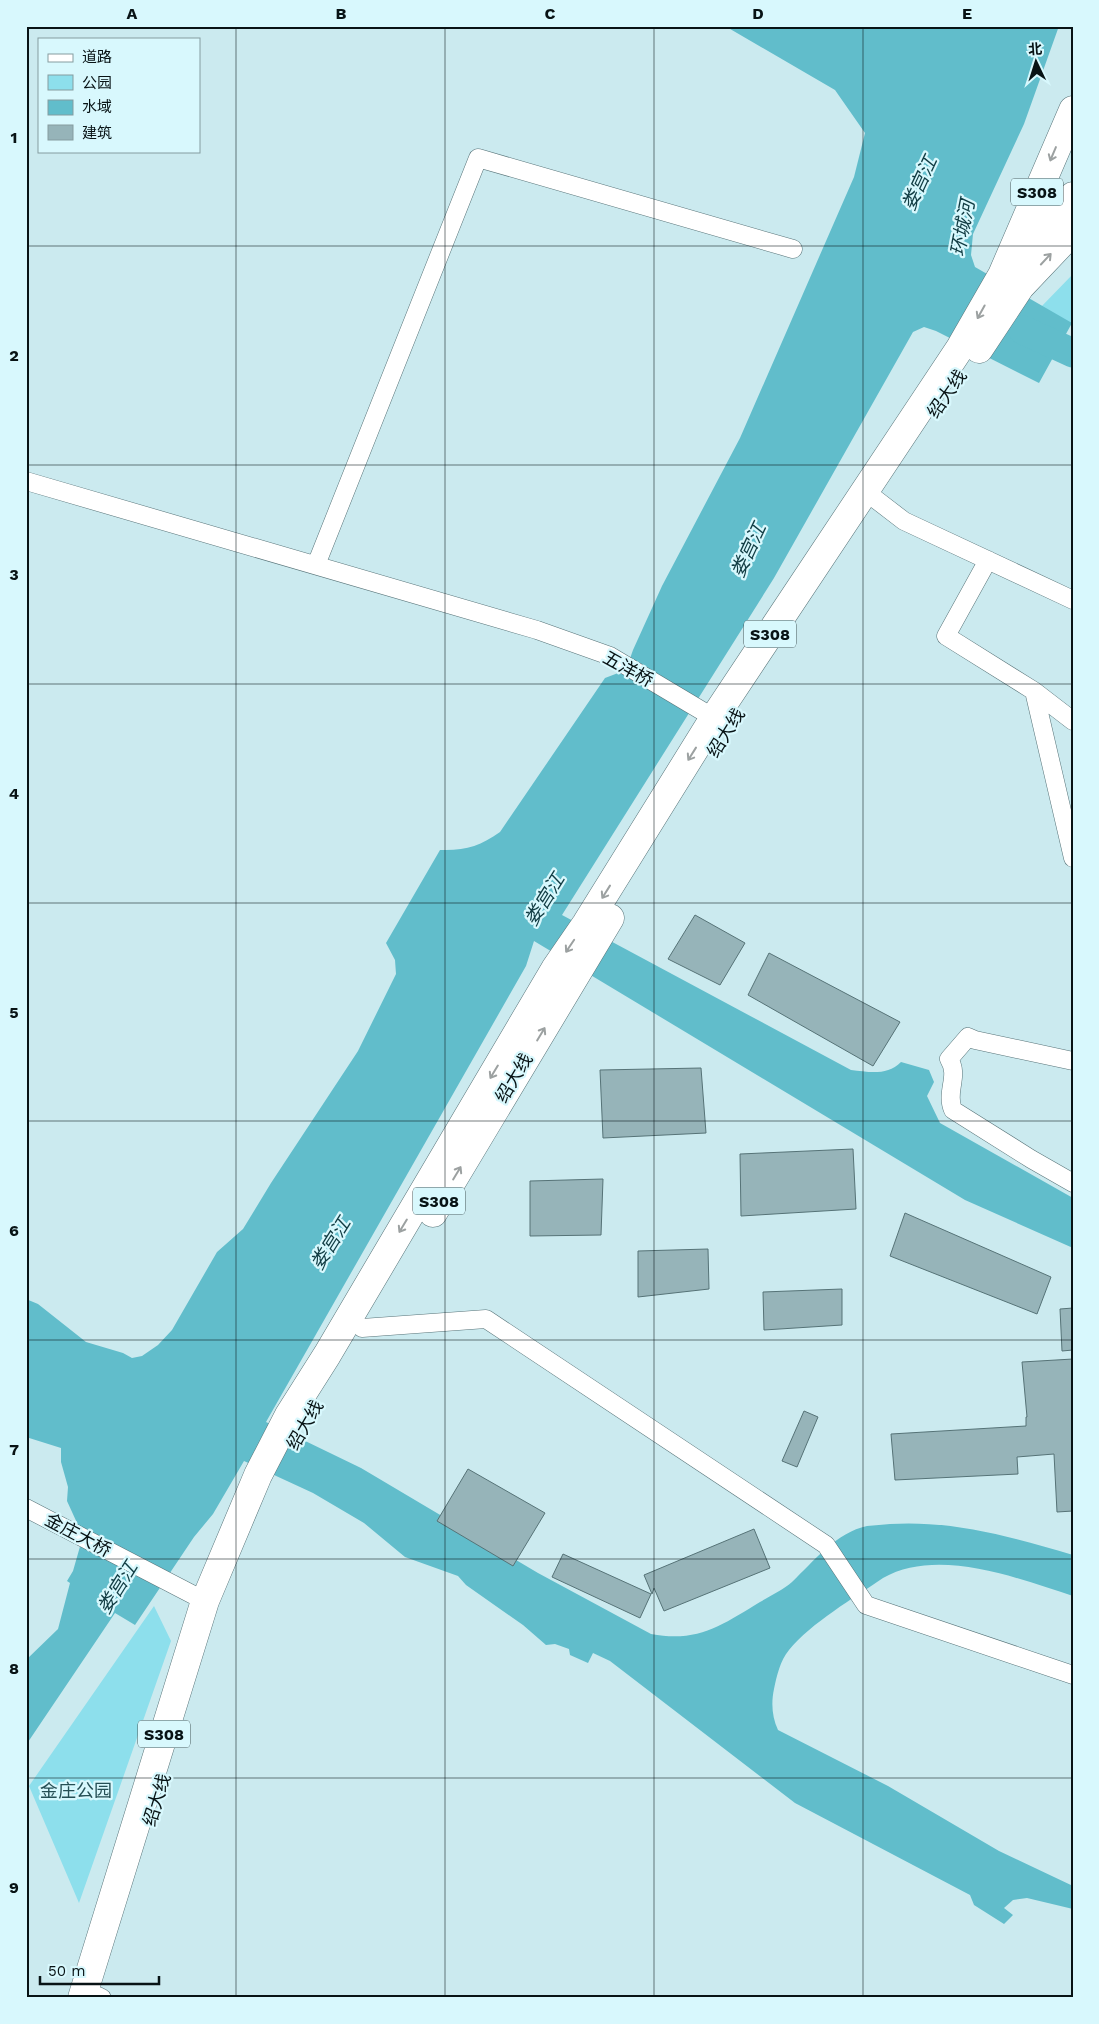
<svg xmlns="http://www.w3.org/2000/svg" width="1099" height="2024" font-family="'Work Sans','Noto Sans SC',sans-serif">
<style>
.green{fill:#8ddfec}
.water{fill:#61bdcb}
.lines{fill:none;stroke-linecap:round;stroke-linejoin:round}
.river{stroke:#61bdcb;stroke-width:29}
.building{fill:#96b4b9;stroke:#567377}
.minor-casing{stroke:#587479;stroke-width:19}
.primary-casing{stroke:#587479;stroke-width:29}
.minor{stroke:#fff;stroke-width:18}
.primary{stroke:#fff;stroke-width:28}
.oneway{stroke:#9ca1a1}
.grid{fill:none;stroke:#081315;stroke-width:1;stroke-opacity:0.55}
.labels{text-anchor:middle;stroke-width:4.5;stroke-linejoin:round;paint-order:stroke}
.shield{fill:#d8f8fd;stroke:#46585b;stroke-width:1}
.shield-label{font-size:16px;font-weight:bold;fill:#081315}
.street-label{font-size:18px;fill:#081315;stroke:#d8f8fd}
.park-label{font-size:18px;fill:#254f55;stroke:#d8f8fd}
.water-label{font-size:19px;font-style:italic;fill:#113c43;stroke:#d8f8fd}
.neatline{fill:none;stroke:#081315;stroke-width:2}
.grid-label{font-size:16px;text-anchor:middle;font-weight:bold;fill:#081315}
</style>
<rect width="100%" height="100%" fill="#cbeaef"/>
<!-- green -->
<path class="green" d="M1073 274V326L1040 308Z
M154 1606 171 1641 79 1903 29 1786Z"/>
<!-- water -->
<path class="water" d="M725 26H1059L1024 124 973 234 971 255 975 267 1072 323 1039 383 936 331 924 327 913 332 774 578 562 915 851 1070C869 1072 887 1076 901 1062L929 1070 934 1082 927 1096 940 1123 1073 1198V1248L965 1200 534 941 526 966 266 1422 361 1468 538 1573 651 1634C698 1643 722 1625 760 1602 770 1596 783 1590 792 1582 813 1562 837 1532 867 1526 875 1525 883 1525 890 1524 952 1520 1013 1537 1073 1555V1596C1017 1578 938 1547 883 1578 854 1598 811 1623 789 1650 780 1661 777 1675 774 1689 771 1703 772 1717 778 1730L888 1786 999 1851 1073 1886V1909L1027 1898 1013 1900 1004 1908 1013 1915 1004 1924 974 1905 970 1895 795 1803 610 1661 593 1653 588 1663 570 1655 569 1649 555 1644 546 1645 523 1625 466 1585 458 1576 405 1557 364 1523 313 1493 244 1461 213 1514 194 1537 135 1625 115 1613 26 1745V1660L58 1629 70 1583 67 1581 73 1571 83 1536 67 1501 68 1487 61 1462V1448L26 1437V1299L38 1304 86 1342 123 1353 132 1358 142 1356 158 1345 172 1330 217 1252 243 1229 271 1183 358 1051 396 974 395 960 386 943 440 850C465 851 480 846 500 832L605 678 626 670 633 650 662 586 740 438 854 177 865 133 835 90Z"/>
<g class="lines">
<!-- river -->
<path class="river" d="M1023 330 1073 353"/>
</g>
<!-- building -->
<path class="building" d="M695 915 745 943 720 985 668 959Z
M769 953 900 1022 873 1066 748 995Z
M701 1068 706 1133 603 1138 600 1070Z
M853 1149 856 1209 741 1216 740 1154Z
M603 1179 601 1235 530 1236V1181Z
M905 1213 1051 1277 1037 1314 890 1256Z
M708 1249 709 1289 638 1297V1251Z
M842 1289V1325L764 1330 763 1292Z
M1073 1308V1350L1062 1351 1060 1309Z
M1073 1359V1511L1057 1512 1054 1454 1017 1457 1018 1474 895 1480 891 1434 1026 1426V1417H1027L1022 1362Z
M804 1411 818 1417 797 1467 782 1461Z
M468 1469 545 1513 513 1566 437 1521Z
M754 1529 770 1568 664 1611 654 1588 652 1594 644 1575Z
M563 1554 651 1594 640 1618 552 1577Z"/>
<g class="lines">
<defs>
<path id="minor" d="M26 481 537 630 610 656 714 718
M874 498 904 521 1073 600
M988 560 946 636 1034 691 1073 858
M316 565 478 158 793 249
M1034 691 1073 721
M1073 1061 975 1040 968 1037 949 1059C960 1076 945 1092 953 1110L1031 1159 1073 1183
M362 1328 486 1319 826 1545 866 1605 1073 1675
M26 1508 205 1601
M98 1996 102 1998"/>
<path id="primary" d="M1018 256 1073 196
M979 349 1020 287 1073 231
M433 1213 610 918
M82 1998 205 1601 258 1475 289 1415 327 1355 555 969 586 924 714 718 960 348 1002 275 1073 110"/>
</defs>
<!-- minor casing -->
<use href="#minor" class="minor-casing"/>
<!-- primary casing -->
<use href="#primary" class="primary-casing"/>
<!-- minor -->
<use href="#minor" class="minor"/>
<!-- primary -->
<use href="#primary" class="primary"/>
</g>
<!-- one-way arrows -->
<defs><path id="oneway-shaft" d="M-6 0H5M1.5-3L5.5 0L1.5 3" fill="none" stroke-width="1.6" stroke-linecap="round" stroke-linejoin="round" transform="scale(1.25)"/></defs>
<g class="oneway">
<use href="#oneway-shaft" transform="translate(1053 154) rotate(113)"/>
<use href="#oneway-shaft" transform="translate(1046 259) rotate(-47)"/>
<use href="#oneway-shaft" transform="translate(981 312) rotate(119)"/>
<use href="#oneway-shaft" transform="translate(692 754) rotate(122)"/>
<use href="#oneway-shaft" transform="translate(606 892) rotate(122)"/>
<use href="#oneway-shaft" transform="translate(570 946) rotate(124)"/>
<use href="#oneway-shaft" transform="translate(541 1034) rotate(-59)"/>
<use href="#oneway-shaft" transform="translate(494 1072) rotate(121)"/>
<use href="#oneway-shaft" transform="translate(457 1173) rotate(-59)"/>
<use href="#oneway-shaft" transform="translate(403 1226) rotate(121)"/>
</g>
<!-- grid -->
<path class="grid" d="M236 26V1998M445 26V1998M654 26V1998M863 26V1998M26 246H1073M26 465H1073M26 684H1073M26 903H1073M26 1121H1073M26 1340H1073M26 1559H1073M26 1778H1073"/>
<g class="labels">
<!-- shield labels -->
<g class="shield">
<rect x="1011" y="178.5" width="52" height="27" rx="4"/>
<rect x="744" y="620.5" width="52" height="27" rx="4"/>
<rect x="413" y="1187.5" width="52" height="27" rx="4"/>
<rect x="138" y="1720.5" width="52" height="27" rx="4"/>
</g>
<g class="shield-label">
<text x="1037" y="198">S308</text>
<text x="770" y="640">S308</text>
<text x="439" y="1207">S308</text>
<text x="164" y="1740">S308</text>
</g>
<!-- street labels -->
<g class="street-label">
<text transform="translate(947 394) rotate(-55)" y="6">绍大线</text>
<text transform="translate(628 669) rotate(29)" y="6">五洋桥</text>
<text transform="translate(726 733) rotate(-58)" y="6">绍大线</text>
<text transform="translate(514 1078) rotate(-59)" y="6">绍大线</text>
<text transform="translate(305 1425) rotate(-60)" y="6">绍大线</text>
<text transform="translate(78 1535) rotate(28)" y="6">金庄大桥</text>
<text transform="translate(157 1800) rotate(-73)" y="6">绍大线</text>
</g>
<!-- park labels -->
<g class="park-label">
<text x="76" y="1797">金庄公园</text>
</g>
<!-- water labels -->
<g class="water-label">
<text transform="translate(919 183) rotate(-65)" y="7">娄宫江</text>
<text transform="translate(962 228) rotate(-79)" y="7">环城河</text>
<text transform="translate(748 550) rotate(-65)" y="7">娄宫江</text>
<text transform="translate(544 899) rotate(-58)" y="7">娄宫江</text>
<text transform="translate(330 1243) rotate(-58)" y="7">娄宫江</text>
<text transform="translate(117 1587) rotate(-58)" y="7">娄宫江</text>
</g>
</g>
<!-- border -->
<rect width="1099" height="2024" fill="none" stroke="#d8f8fd" stroke-width="55"/>
<!-- legend -->
<rect x="38" y="38" width="162" height="115" fill="#d8f8fd" stroke="#859ca0"/>
<rect x="48" y="54" width="25" height="8" fill="#ffffff" stroke="#859ca0"/>
<text x="82" y="62" font-size="15" fill="#081315">道路</text>
<rect x="48" y="75" width="25" height="15" fill="#8ddfec" stroke="#859ca0"/>
<text x="82" y="88" font-size="15" fill="#081315">公园</text>
<rect x="48" y="100" width="25" height="15" fill="#61bdcb" stroke="#859ca0"/>
<text x="82" y="112" font-size="15" fill="#081315">水域</text>
<rect x="48" y="125" width="25" height="15" fill="#96b4b9" stroke="#859ca0"/>
<text x="82" y="138" font-size="15" fill="#081315">建筑</text>
<!-- north arrow -->
<g transform="translate(1036 62) rotate(356)" stroke="#d8f8fd" stroke-width="4" paint-order="stroke">
<path d="M0-4L9 19L0 12L-9 19Z" fill="#081315"/>
<text y="-8" font-size="14" font-weight="bold" text-anchor="middle" fill="#081315">北</text>
</g>
<!-- scale -->
<path d="M40 1976v8h119v-8" fill="none" stroke="#081315" stroke-width="2.5"/>
<text x="48" y="1976" font-size="15" fill="#081315" stroke="#d8f8fd" stroke-width="4" paint-order="stroke">50 m</text>
<rect x="28" y="28" width="1044" height="1968" class="neatline"/>
<g class="grid-label">
<text x="132" y="19">A</text>
<text x="341" y="19">B</text>
<text x="550" y="19">C</text>
<text x="758" y="19">D</text>
<text x="967" y="19">E</text>
<text x="14" y="143">1</text>
<text x="14" y="361">2</text>
<text x="14" y="580">3</text>
<text x="14" y="799">4</text>
<text x="14" y="1018">5</text>
<text x="14" y="1236">6</text>
<text x="14" y="1455">7</text>
<text x="14" y="1674">8</text>
<text x="14" y="1893">9</text>
</g>
</svg>
